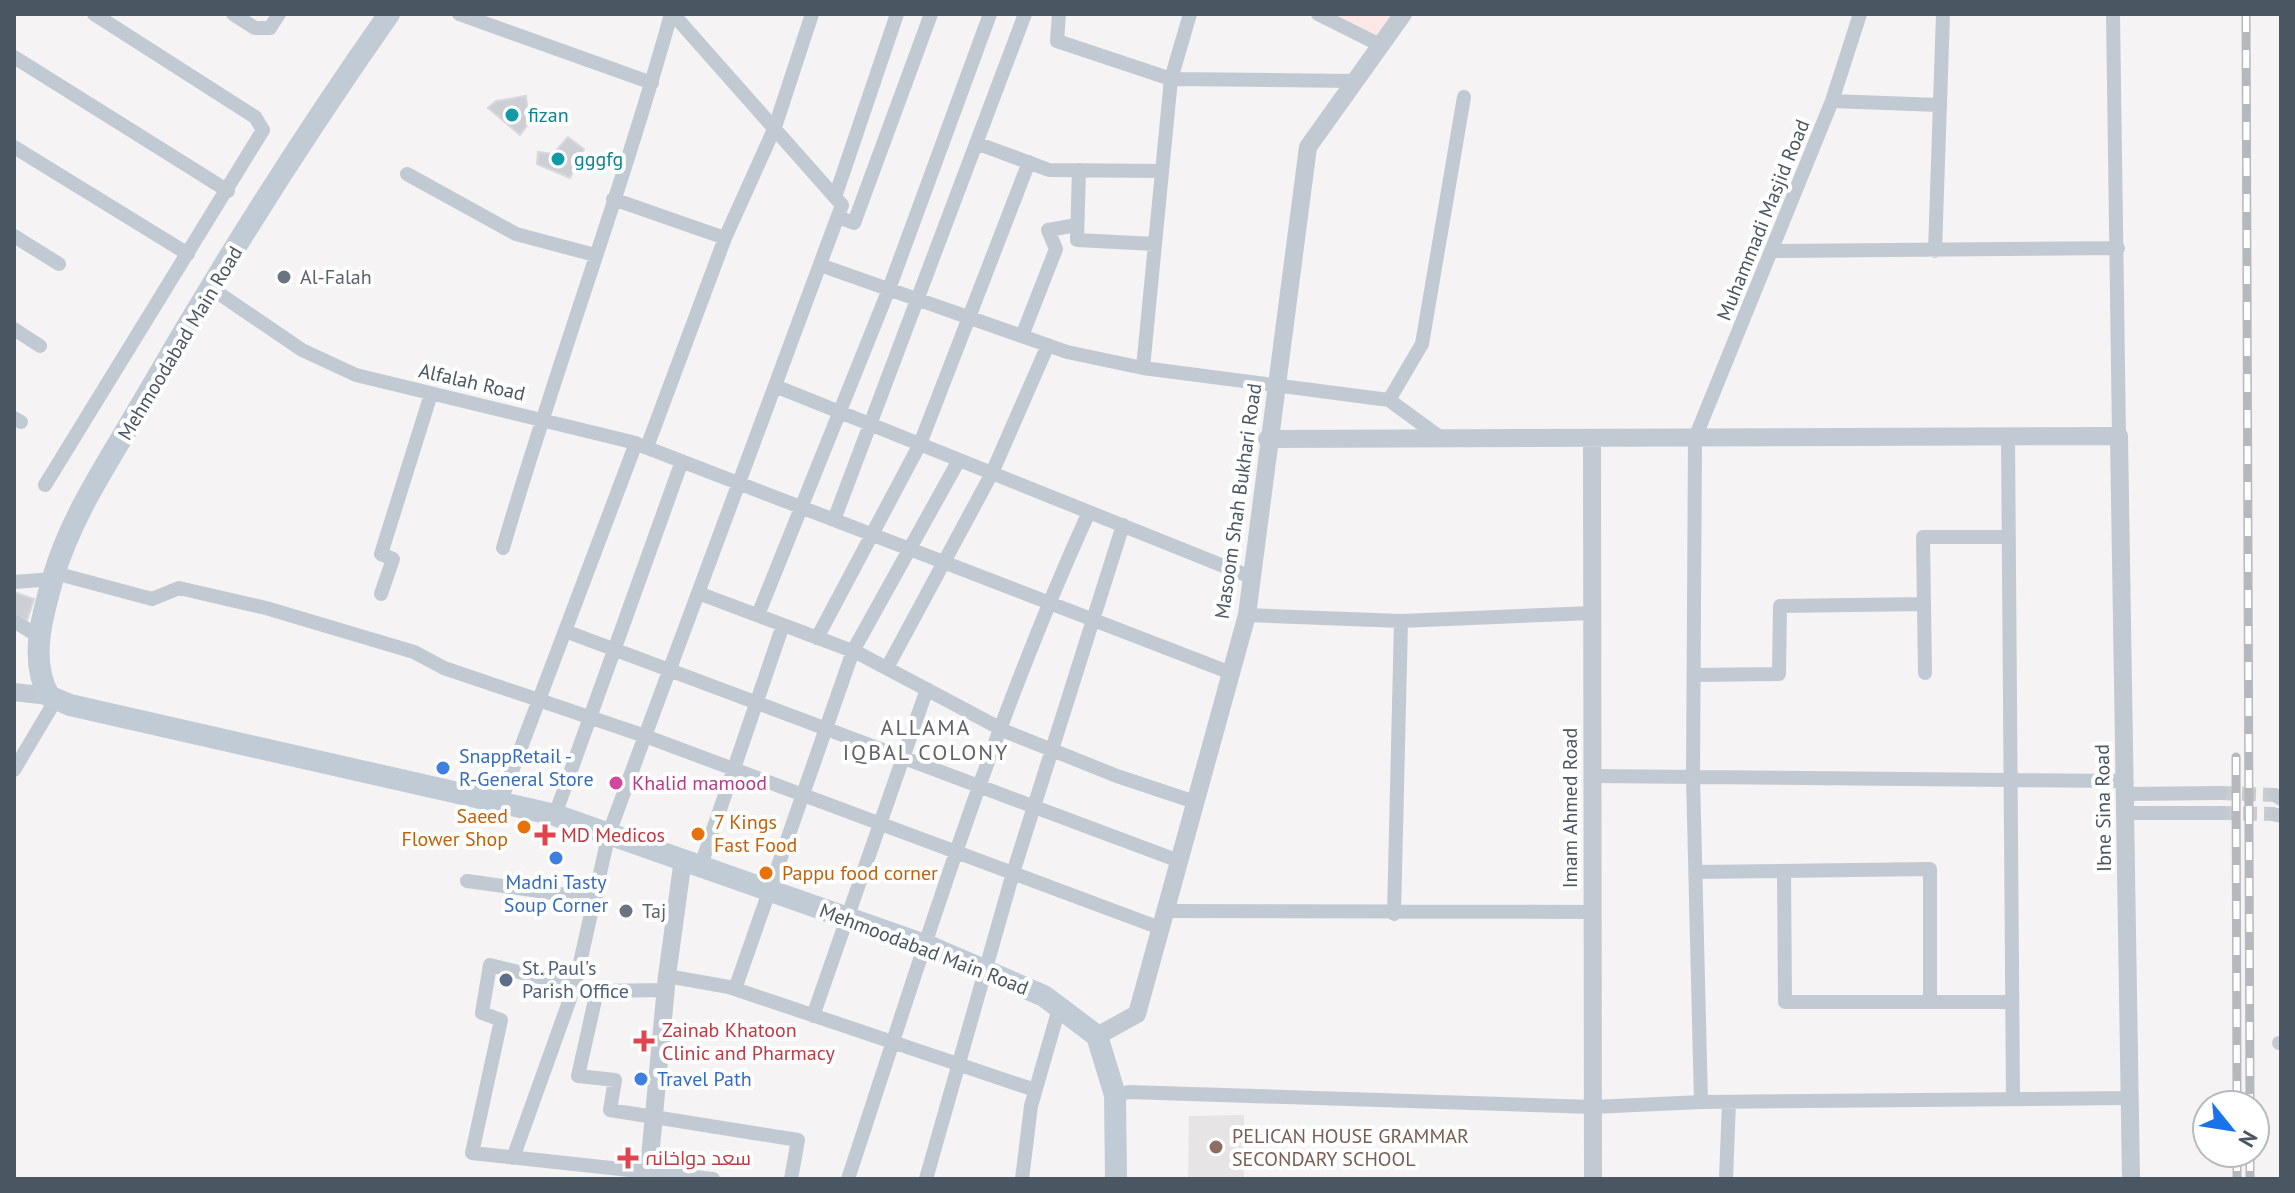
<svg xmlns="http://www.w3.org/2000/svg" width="2295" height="1193" font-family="'PT Sans',Cairo,sans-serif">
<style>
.education{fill:#e6e4e5}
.medical{fill:#fce8e6}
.building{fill:#cdcfd5;stroke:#d7d9de;stroke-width:2}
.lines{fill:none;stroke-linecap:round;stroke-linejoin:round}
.minor-tunnel{stroke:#caccce;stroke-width:14;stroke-dasharray:14 7;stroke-linecap:butt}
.minor{stroke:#c1cad2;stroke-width:14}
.tertiary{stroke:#c1cad2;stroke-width:18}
.secondary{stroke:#c1cbd6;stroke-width:22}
.rail-casing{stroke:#b5b8bd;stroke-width:9}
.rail{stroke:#fff;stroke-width:6;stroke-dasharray:18;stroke-linecap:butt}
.culture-dot{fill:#0f9aa8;stroke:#fff;stroke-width:3}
.worship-dot{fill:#6b7280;stroke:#fff;stroke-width:3}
.shop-dot{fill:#3f7fe0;stroke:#fff;stroke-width:3}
.hotel-dot{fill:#d1479c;stroke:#fff;stroke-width:3}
.food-dot{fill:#e8710a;stroke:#fff;stroke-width:3}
.health-dot{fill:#e0444e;stroke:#fff;stroke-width:3}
.service-dot{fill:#5c6f8a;stroke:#fff;stroke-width:3}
.education-dot{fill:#8d6e63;stroke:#fff;stroke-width:3}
.labels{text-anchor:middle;stroke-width:8;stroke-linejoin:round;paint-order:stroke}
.culture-label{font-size:20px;fill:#0d838f;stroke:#fff;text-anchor:start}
.street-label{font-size:20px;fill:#4a5661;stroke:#fff}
.worship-label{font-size:20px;fill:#5b616d;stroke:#fff;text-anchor:start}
.shop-label{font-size:20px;fill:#366cbe;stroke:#fff;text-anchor:start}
.hotel-label{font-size:20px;fill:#b23c85;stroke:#fff;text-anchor:start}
.food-label{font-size:20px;fill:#c56008;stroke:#fff;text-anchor:start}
.health-label{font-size:20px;fill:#be3a42;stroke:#fff;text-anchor:start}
.service-label{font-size:20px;fill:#4e5e75;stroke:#fff;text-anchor:start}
.education-label{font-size:20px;fill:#785e54;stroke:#fff;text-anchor:start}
.neighbourhood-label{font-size:22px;letter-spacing:2px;fill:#5f6368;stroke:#fff}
</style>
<rect width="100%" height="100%" fill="#f5f3f3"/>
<!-- education -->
<path class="education" d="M1244 1115V1179H1188L1189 1116Z"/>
<!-- medical -->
<path class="medical" d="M1318 14H1403L1380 45Z"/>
<!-- building -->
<path class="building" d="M526 96 529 123 520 135 488 108 496 101Z
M568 137 584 149 570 178 537 164 538 152 553 154Z
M14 592 34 599 27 620 14 614Z"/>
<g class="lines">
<!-- minor-tunnel -->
<path class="minor-tunnel" d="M2221 793 2275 795
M2222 813 2273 814"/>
<!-- minor -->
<path class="minor" d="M233 14 255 28H270L279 14
M459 14 652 83
M1059 14 1057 41 1171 79 1355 81
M1318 14 1380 45
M2113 14 2119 436
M14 57 228 191
M1832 101 1939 105
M976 143 1049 170 1162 171
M14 147 188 254
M1079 170 1077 240 1155 244
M407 174 516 234 595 255
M835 197 897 14
M613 199 725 238
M838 217 854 223 931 14
M14 236 59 264
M1773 251 2118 248
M1935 251 1943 14
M820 265 1067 352 1143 368 1389 400 1441 438
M211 288 302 350 356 375 632 442 1231 673
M14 329 40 346
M1022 336 1056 249 1048 230 1077 225
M1143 368 1171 79 1190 14
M775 386 1251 577
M1389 400 1422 344 1464 97
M14 418 21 422
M2008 436 2013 1099
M647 447 725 238 775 127 812 14
M45 485 263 130 255 117 94 14
M834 520 1025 14
M503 548C555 369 621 194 671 14
M55 573 152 599 179 588 266 608 414 652 444 668 645 736 1160 928
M14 582 53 579
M698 593 858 653 1007 732 1117 776 1195 802
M381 594 393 559 381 554 431 394
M758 615 889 289 990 14
M1247 615 1401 621 1592 613
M14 621 41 638
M565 631 1179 861
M817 638 920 444 1029 162
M887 668 992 473 1048 345
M1925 673 1923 537H2008
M1694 675 1779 674 1780 606 1924 604
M14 770 55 701
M1592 776 2125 781
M2125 794 2221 793
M2275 795 2281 799
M500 803 636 443
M2125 813H2222
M2273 814 2281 816
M555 815 682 461
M701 865 783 625
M1784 871 1785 1002H2011
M1696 872 1930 869V1002
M467 881 596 899
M1165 911 1592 912
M1394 914 1401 621
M667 976 729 987 1035 1090
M735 989 853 651 959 460
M666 990 597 991 490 965 482 1013 501 1020 472 1153 713 1179
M597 991 578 1076 615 1080 610 1110 798 1140 791 1179
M813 1016 927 689
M2279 1043H2281
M1115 1095 1129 1092 1593 1107 1701 1102 2130 1098
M1701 1102 1693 777 1695 438 1832 101 1860 14
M513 1158 575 985 609 833 842 205 673 14
M848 1179C922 955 991 727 1089 512
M926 1179 1013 873 1123 525
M1022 1179 1031 1106 1060 1005
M1726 1179 1729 1102"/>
<!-- tertiary -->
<path class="tertiary" d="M1592 438 1593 1179
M1267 439 2119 436 2131 1179
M14 692 49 696
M1097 1036 1137 1014 1247 615 1308 147 1403 14
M648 1179 667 976 683 859"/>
<!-- secondary -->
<path class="secondary" d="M389 14C302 138 220 268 144 400 112 456 71 515 53 578 42 616 29 661 49 696L70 705 555 815 933 948 1044 996 1097 1036 1115 1095 1116 1179"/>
<defs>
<path id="rail" d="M2246 14 2250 1105
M2236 757 2237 1105
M2237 1153V1179
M2250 1153V1179"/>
</defs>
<!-- rail casing -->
<use href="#rail" class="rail-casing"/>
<!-- rail -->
<use href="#rail" class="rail"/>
</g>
<!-- markers -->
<g class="culture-dot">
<circle cx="512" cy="115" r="8"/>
<circle cx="558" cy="159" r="8"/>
</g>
<g class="worship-dot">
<circle cx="284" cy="277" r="8"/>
<circle cx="626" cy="911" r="8"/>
</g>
<g class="shop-dot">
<circle cx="443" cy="768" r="8"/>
<circle cx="556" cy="858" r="8"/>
<circle cx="641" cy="1079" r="8"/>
</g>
<circle class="hotel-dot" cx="616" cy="783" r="8"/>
<g class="food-dot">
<circle cx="524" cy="827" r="8"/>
<circle cx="698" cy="834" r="8"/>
<circle cx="766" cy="873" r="8"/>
</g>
<g class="health-dot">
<path d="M541 823h8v8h8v8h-8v8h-8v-8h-8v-8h8z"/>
<path d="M640 1029h8v8h8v8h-8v8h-8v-8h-8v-8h8z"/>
<path d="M624 1146h8v8h8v8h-8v8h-8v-8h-8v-8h8z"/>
</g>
<circle class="service-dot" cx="506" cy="980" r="8"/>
<circle class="education-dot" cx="1216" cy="1147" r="8"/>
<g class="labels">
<!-- culture labels -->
<g class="culture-label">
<text x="528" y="122">fizan</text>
<text x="574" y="166">gggfg</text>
</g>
<!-- street labels -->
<g class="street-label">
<text transform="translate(1763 220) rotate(-68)" y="7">Muhammadi Masjid Road</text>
<text transform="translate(180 343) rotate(-59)" y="7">Mehmoodabad Main Road</text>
<text transform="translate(472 382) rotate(13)" y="7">Alfalah Road</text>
<text transform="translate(1238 501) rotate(-82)" y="7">Masoom Shah Bukhari Road</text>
<text transform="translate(1570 808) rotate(-90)" y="7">Imam Ahmed Road</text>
<text transform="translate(2103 808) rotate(-91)" y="7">Ibne Sina Road</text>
<text transform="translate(924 949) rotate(21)" y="7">Mehmoodabad Main Road</text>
</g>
<!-- worship labels -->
<g class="worship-label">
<text x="300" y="284">Al-Falah</text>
<text x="642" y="918">Taj</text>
</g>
<!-- shop labels -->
<g class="shop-label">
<text x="459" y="763">SnappRetail -<tspan x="459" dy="23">R-General Store</tspan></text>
<text x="556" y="889" text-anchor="middle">Madni Tasty<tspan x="556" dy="23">Soup Corner</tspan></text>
<text x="657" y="1086">Travel Path</text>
</g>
<!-- hotel labels -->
<g class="hotel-label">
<text x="632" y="790">Khalid mamood</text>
</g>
<!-- food labels -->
<g class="food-label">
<text x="508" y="823" text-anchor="end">Saeed<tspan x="508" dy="23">Flower Shop</tspan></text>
<text x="714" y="829">7 Kings<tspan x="714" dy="23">Fast Food</tspan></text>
<text x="782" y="880">Pappu food corner</text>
</g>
<!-- health labels -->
<g class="health-label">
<text x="561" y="842">MD Medicos</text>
<text x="662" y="1037">Zainab Khatoon<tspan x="662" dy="23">Clinic and Pharmacy</tspan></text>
<text x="646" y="1165">سعد دواخانہ</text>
</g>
<!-- service labels -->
<g class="service-label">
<text x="522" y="975">St. Paul's<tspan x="522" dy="23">Parish Office</tspan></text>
</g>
<!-- education labels -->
<g class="education-label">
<text x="1232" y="1143">PELICAN HOUSE GRAMMAR<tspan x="1232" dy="23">SECONDARY SCHOOL</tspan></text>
</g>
<!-- neighbourhood labels -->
<g class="neighbourhood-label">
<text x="926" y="735">ALLAMA<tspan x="926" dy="25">IQBAL COLONY</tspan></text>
</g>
</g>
<!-- border -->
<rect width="2295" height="1193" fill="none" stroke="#4a5661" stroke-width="32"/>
<!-- north arrow -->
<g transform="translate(2231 1129) rotate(120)"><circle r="38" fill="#ffffff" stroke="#b7bbc0" stroke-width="2"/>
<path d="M0-6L14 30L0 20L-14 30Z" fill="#1a73e8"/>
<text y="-12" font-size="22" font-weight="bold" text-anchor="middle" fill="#4a5661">N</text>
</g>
</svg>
